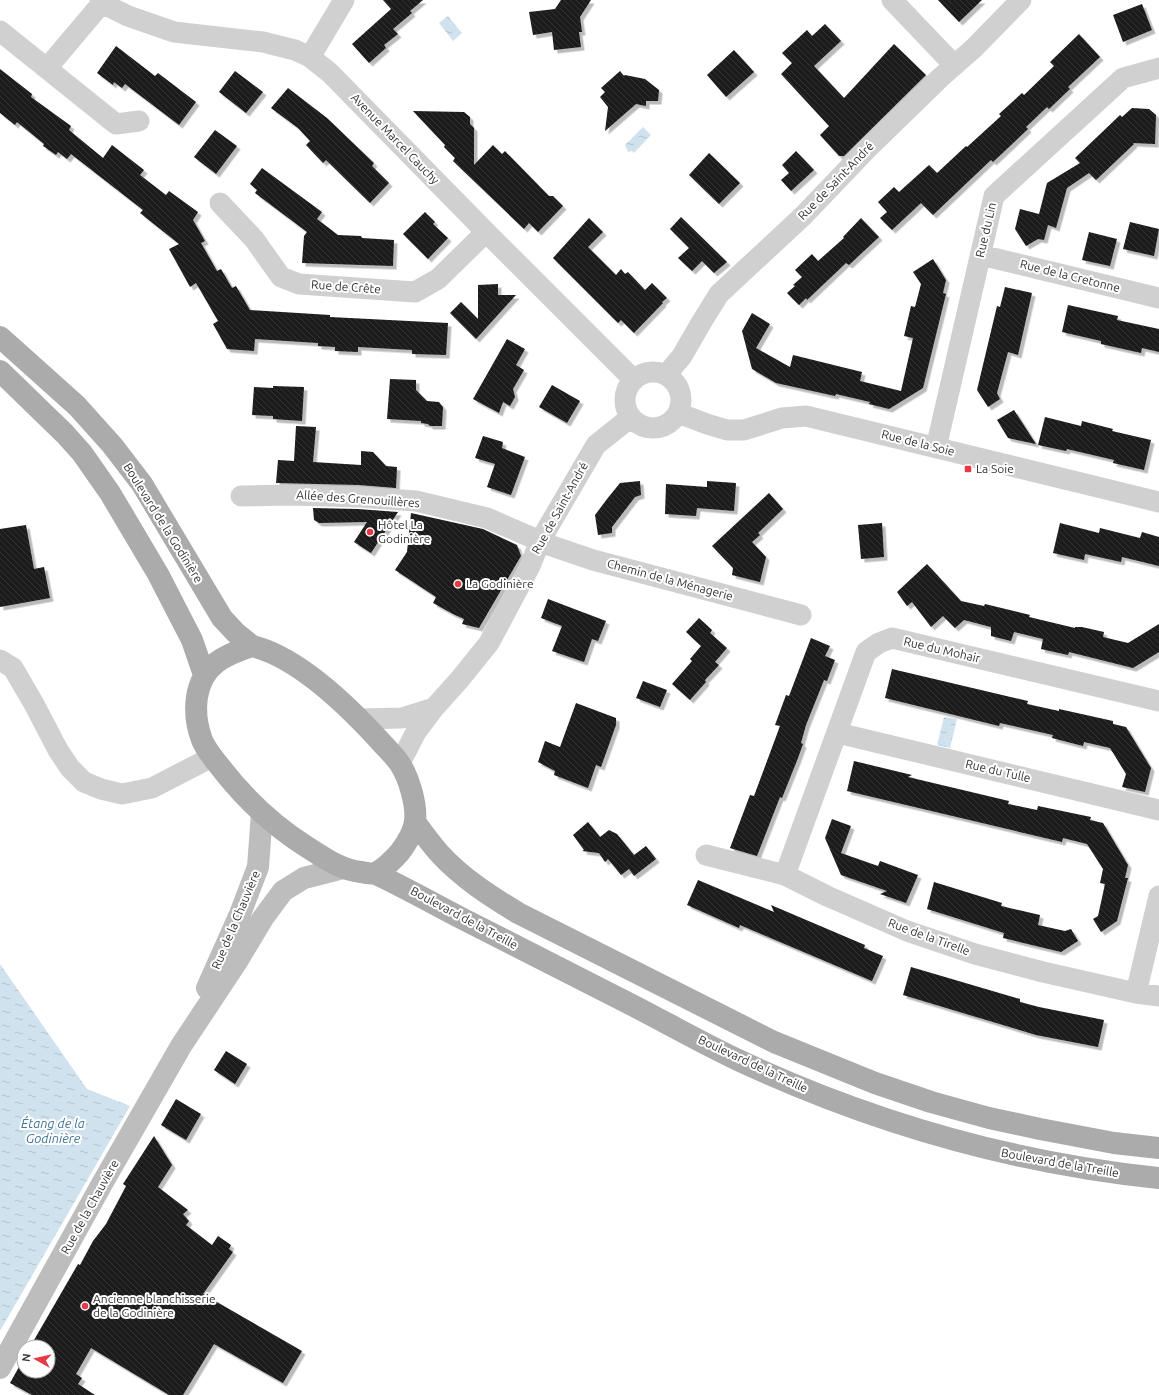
<svg xmlns="http://www.w3.org/2000/svg" width="1159" height="1395" font-family="Ubuntu,sans-serif">
<style>
.water{fill:url(#water-ripples)}
.building{fill:url(#building-back-hatch);filter:url(#shadow)}
.lines{fill:none;stroke-linecap:round;stroke-linejoin:round}
.street{stroke:#d0d0d0;stroke-width:21}
.secondary{stroke:#bdbdbd;stroke-width:22}
.primary{stroke:#ababab;stroke-width:22}
.poi-dot{fill:#e63946;stroke:#fff;stroke-width:1.5}
.labels{text-anchor:middle;stroke-width:4;stroke-linejoin:round;paint-order:stroke}
.street-label{font-size:12px;fill:#333;stroke:#fff}
.poi-label{font-size:12px;fill:#333;stroke:#fff;text-anchor:start}
.water-label{font-size:13px;font-style:italic;fill:#3f7597;stroke:#fff}
</style>
<defs>
<pattern id="water-ripples" width="26" height="14" patternUnits="userSpaceOnUse"><rect width="26" height="14" fill="#cfe2ee"/><path d="M2 4q2-2 4 0t4 0M15 11q2-2 4 0t4 0" fill="none" stroke="#b2c2cd"/></pattern>
<pattern id="building-back-hatch" width="6" height="6" patternUnits="userSpaceOnUse"><rect width="6" height="6" fill="#1a1a1a"/><path d="M-1 5l2 2M0 0l6 6M5-1l2 2" fill="none" stroke="#333"/></pattern>
<filter id="shadow"><feDropShadow dx="3.5" dy="3.5" stdDeviation="0" flood-color="#0004"/></filter>
</defs>
<rect width="100%" height="100%" fill="#fff"/>
<!-- water -->
<path class="water" d="M448 16 462 33 453 41 439 23Z
M643 127 651 135 634 153 632 151 628 152 625 145Z
M944 717 957 719 950 748 937 745Z
M0 964 87 1089 130 1106 0 1331Z"/>
<!-- building -->
<path class="building" d="M383 0H423L410 11 412 13 393 29 398 34 384 45 386 48 369 63 352 44 391 9Z
M561 0H591L580 17 582 32H579L581 47 554 50 552 32 533 35 529 12 555 9Z
M938 0H982L959 22Z
M1142 4 1152 30 1123 42 1113 15Z
M825 24 841 41 814 66 844 98 894 44 926 75 844 156H839L820 135 829 126 781 74 792 63 782 53 807 30 812 36Z
M1079 34 1100 57 1068 87 1070 89 1049 109 1047 107 1026 127 1028 129 1009 147 993 162 991 160 933 215 921 203 892 230 880 218 887 212 878 202 894 187 899 192 929 165 937 173 966 146 967 147 1001 116 999 114 1022 93 1024 95 1054 66 1050 62Z
M116 46 155 76 158 73 196 102 179 125 125 84 122 88 114 82 113 85 97 73Z
M734 50 754 72 726 97 707 75Z
M0 69 32 94 31 97 71 126 69 130 103 158 112 145 144 170 140 175 166 195 169 191 198 212 193 220 205 241 201 243 217 271 221 269 232 288 236 286 250 310 330 315V317L448 323 446 355 412 354V350L358 347V352L335 351V347L318 346V343L255 339 254 351 227 349 213 324 218 321 196 283 190 287 169 249 179 244 140 213 143 210 71 154 67 159 58 152 56 155 43 146 44 144 17 122 15 125 0 113Z
M235 71 263 92 246 113 219 92Z
M620 71 624 76 625 75 645 79 659 90 658 101H646V106L636 104 605 131 608 107 600 97 605 92 601 88Z
M288 88 327 118 374 163 372 166 389 183 370 203 326 160 323 163 306 145 310 141 298 128 271 108Z
M1132 108 1149 109 1156 115 1155 144 1133 143 1134 144 1096 180 1089 173 1067 188 1056 228 1048 225 1044 240 1038 239 1026 246 1015 229 1020 209 1039 214 1047 183 1080 163 1075 158 1120 115 1122 117Z
M413 111 464 112 470 117V124L474 128V165L493 145 502 154 505 151 545 192 549 196H553L563 206 538 232 529 223 524 229 453 161 455 158 444 147 445 145Z
M215 130 237 146 216 174 194 157Z
M796 151 814 170 791 191 781 180 789 173 782 165Z
M709 153 740 183 719 204 689 175Z
M262 168 322 212 317 219 338 235 361 236 362 238 394 240 393 266 302 263 304 236 307 232 255 193 257 190 250 184Z
M425 212 435 222 433 224 448 238 428 259 403 234Z
M681 217 727 262 714 273 702 261 692 271 678 258 689 248 670 229Z
M589 218 603 232 588 247 616 275 621 269 625 274 628 272 645 290 652 283 667 298 662 302 663 303 634 333 621 320 618 323 553 258Z
M861 218 879 237 849 265 846 263 807 300 806 298 799 305 787 293 795 286 793 285 802 277 795 270 812 254 818 261 844 238 843 237Z
M1130 222 1159 229 1154 256 1123 249Z
M1089 232 1117 239 1110 266 1082 260Z
M933 259 946 280 943 293 946 294 923 388 889 409 869 404 870 402 836 394 835 396 776 383 752 369 742 331 752 313 770 324 756 348 790 367 793 355 862 372 860 381 901 391 913 338 904 336 911 306 915 307 921 284 913 272Z
M498 284V295H516L476 339 450 313 461 302 478 319V285Z
M1005 287 1032 293 1018 355 1008 352 997 393 1000 399 988 407 977 390 997 306 1000 307Z
M1068 305 1118 316 1117 320 1159 329V352L1142 348 1141 353 1101 344V341L1062 332Z
M507 339 525 349 516 365 524 370 513 389 515 397 510 406 503 402 499 413 473 399Z
M390 379 416 380V390L427 401 439 402 443 407 442 426H430L428 424 421 423V421L387 419Z
M552 385 580 401 567 423 539 407Z
M273 386 304 387 302 421 273 419V416L252 415 254 387 273 388Z
M1014 410 1036 444 1008 438 997 420Z
M1045 417 1081 426 1082 421 1113 429 1112 431 1151 440 1144 470 1113 463 1114 460 1067 449 1066 451 1038 445Z
M296 426 316 427 313 462 361 465V451L373 452 386 466 397 467 396 488 359 485 276 483 278 460 294 461Z
M483 436 503 442 502 448 525 457 511 495 487 487 495 464 475 458Z
M640 481 641 495 635 497 612 527V533L598 535 595 515 607 499 620 483Z
M707 481 736 483 734 511 697 508 696 516 665 514 666 484 707 487Z
M769 493 783 509 758 533 760 535 752 542 766 557 760 582 732 575 733 568 712 546Z
M313 508 358 509 398 512 371 553 354 542 367 522 319 523 314 520Z
M411 513 483 529 517 545 521 556 479 628 462 624 464 619 453 614 433 603 436 597 395 570 407 552Z
M882 523 884 557 861 559 858 525Z
M1060 523 1099 533 1100 528 1140 538 1142 532 1159 537V566L1122 557 1121 562 1085 554 1084 560 1053 553Z
M26 525 34 569 44 567 50 598 0 607V529Z
M927 564 961 601 984 606 985 604 1030 615 1029 617 1075 628V627H1082L1104 632 1103 637 1128 643 1159 624V652L1133 668 1069 652 1068 655 1041 649 1043 639 1014 632 1011 641 991 636V627L964 620 955 628 943 616 931 627 912 602 907 606 897 592Z
M548 599 606 621 598 641 592 639 584 662 552 651 562 626 541 618Z
M699 618 712 630 710 633 727 648 715 662 719 665 705 680 706 682 690 700 672 684 692 661 690 659 701 646 686 632Z
M811 638 830 646 825 656 835 660 827 681 824 680 806 725 801 743 803 744 798 758 782 798 780 797 757 856 733 849 730 848 750 795 754 796 780 726 775 725 786 695 789 696Z
M892 669 1028 701 1027 704 1059 711V709L1113 721V724L1126 727 1151 768 1145 792 1122 787 1126 774 1110 748 1084 742 1083 746 1052 738 1053 735 1000 723 999 726 885 698Z
M643 681 667 690 660 707 636 698Z
M576 703 616 718V725L601 767 596 765 588 788 554 775 555 771 538 762 545 741 560 747Z
M854 761 912 775 908 777 1009 801 1008 804 1037 810 1038 806 1091 817 1090 820 1103 823 1128 865 1125 878H1128L1117 921 1101 932 1093 919 1098 916 1105 884 1100 883 1103 869 1087 844 1063 838 1062 842 847 791Z
M832 819 851 826 841 853 878 866 880 861 918 875 906 903 880 894 887 891 841 875 825 838Z
M588 822 600 837 609 830 617 834 634 855 646 846 656 859 634 876 629 869 621 875 608 859 605 862 599 853 582 851 584 850 573 835Z
M698 880 774 912 771 905 865 945 864 948 883 956 872 981 740 925 739 928 687 905Z
M934 882 1002 903 1001 906 1040 915 1038 925 1065 931 1071 929 1078 941 1061 952 1003 938 1004 933 927 909Z
M911 967 1020 999V1002L1039 1007 1104 1020 1098 1047 1036 1035 903 995Z
M226 1051 247 1064 235 1084 214 1070Z
M176 1099 201 1114 186 1140 161 1125Z
M154 1136 172 1165 158 1187 188 1210 183 1214 189 1221 186 1225 212 1245 218 1236 231 1245 229 1249 233 1252 203 1294 302 1351 283 1383 214 1344 183 1395H169L91 1348 76 1374 82 1378 78 1384 95 1395H32L10 1383 24 1358V1371H48V1347H30L78 1264 80 1265 93 1241 106 1224 126 1186 123 1184Z"/>
<g class="lines">
<!-- street -->
<path class="street" d="M100 0 102 3 128 16 174 32 263 42 295 50 310 57 330 73 486 232 634 380
M892 0 954 65
M0 31 116 124 139 121
M310 57 344 0
M47 68 102 3
M220 203 254 239 281 277 299 284 415 292 438 279 486 232
M981 255 1159 298
M625 400a28 28 0 1 1 56 0a28 28 0 1 1-56 0Z
M666 375 682 356 701 323 719 294 803 216 867 149 940 78 974 48 1021 0
M678 413 707 424 727 430H744L782 418 806 416 1159 502
M936 448 994 196 1123 78 1159 68
M241 496 289 495 359 497 416 501 487 518 549 545 593 560 801 615
M0 660 13 668 34 704 58 750 70 768 84 782 101 789 122 794 152 788 212 757
M360 719 402 718 434 708
M838 731 846 735 1159 810
M400 763 416 732 434 708 460 679 489 643 530 566 540 541 596 445 631 417
M706 855 785 875 827 896 907 931 975 954 1043 972 1136 993 1159 996
M785 875 866 652 879 643 892 638 1159 701
M1136 993 1159 896"/>
<!-- secondary -->
<path class="secondary" d="M207 988 240 914 258 867 262 813
M0 1368 103 1182 181 1046 236 963 263 918 283 891 304 878 343 868"/>
<!-- primary -->
<path class="primary" d="M0 337 77 406 112 445 142 484 222 618 236 633 252 646
M0 371 65 434 82 453 110 493 158 574 192 640 204 675
M252 646C298 657 348 706 380 741 386 748 394 755 400 764 409 778 417 805 415 821 414 831 406 844 400 852 395 858 383 870 375 873 371 874 365 873 361 872 341 870 324 858 307 847 274 826 245 799 221 768 214 759 206 750 202 740 197 727 195 711 197 697 202 665 224 655 252 646Z
M415 822C423 833 431 844 440 854 462 878 490 896 518 913L774 1042 875 1083 931 1102 989 1118 1040 1129 1114 1143 1159 1148
M374 873C404 887 432 903 461 918 518 947 575 976 632 1005 667 1023 702 1043 738 1060 871 1122 1013 1163 1159 1178"/>
</g>
<!-- markers -->
<g class="poi-dot">
<rect x="964" y="465" width="8" height="8" rx="2"/>
<circle cx="370" cy="532" r="4"/>
<circle cx="458" cy="584" r="4"/>
<circle cx="85" cy="1306" r="4"/>
</g>
<g class="labels">
<!-- street labels -->
<g class="street-label">
<text transform="translate(395 139) rotate(46)" y="4">Avenue Marcel Cauchy</text>
<text transform="translate(836 181) rotate(-46)" y="4">Rue de Saint-André</text>
<text transform="translate(986 230) rotate(-77)" y="4">Rue du Lin</text>
<text transform="translate(1070 276) rotate(14)" y="4">Rue de la Cretonne</text>
<text transform="translate(346 287) rotate(4)" y="4">Rue de Crête</text>
<text transform="translate(918 443) rotate(14)" y="4">Rue de la Soie</text>
<text transform="translate(358 499) rotate(4)" y="4">Allée des Grenouillères</text>
<text transform="translate(560 508) rotate(-61)" y="4">Rue de Saint-André</text>
<text transform="translate(163 523) rotate(58)" y="4">Boulevard de la Godinière</text>
<text transform="translate(670 580) rotate(15)" y="4">Chemin de la Ménagerie</text>
<text transform="translate(942 650) rotate(13)" y="4">Rue du Mohair</text>
<text transform="translate(998 771) rotate(13)" y="4">Rue du Tulle</text>
<text transform="translate(464 918) rotate(28)" y="4">Boulevard de la Treille</text>
<text transform="translate(236 920) rotate(-67)" y="4">Rue de la Chauvière</text>
<text transform="translate(929 937) rotate(20)" y="4">Rue de la Tirelle</text>
<text transform="translate(753 1064) rotate(25)" y="4">Boulevard de la Treille</text>
<text transform="translate(1060 1163) rotate(10)" y="4">Boulevard de la Treille</text>
<text transform="translate(90 1207) rotate(-61)" y="4">Rue de la Chauvière</text>
</g>
<!-- poi labels -->
<g class="poi-label">
<text x="976" y="473">La Soie</text>
<text x="378" y="529">Hôtel La<tspan x="378" dy="14">Godinière</tspan></text>
<text x="466" y="588">La Godinière</text>
<text x="93" y="1303">Ancienne blanchisserie<tspan x="93" dy="14">de la Godinière</tspan></text>
</g>
<!-- water labels -->
<g class="water-label">
<text x="53" y="1128">Étang de la<tspan x="53" dy="15">Godinière</tspan></text>
</g>
</g>
<!-- north arrow -->
<g transform="translate(36 1359) rotate(278)"><circle r="19" fill="#ffffff" stroke="#adadad"/>
<path d="M0-3L7 15L0 10L-7 15Z" fill="#e63946"/>
<text y="-6" font-size="11" font-weight="bold" text-anchor="middle" fill="#333333">N</text>
</g>
</svg>
